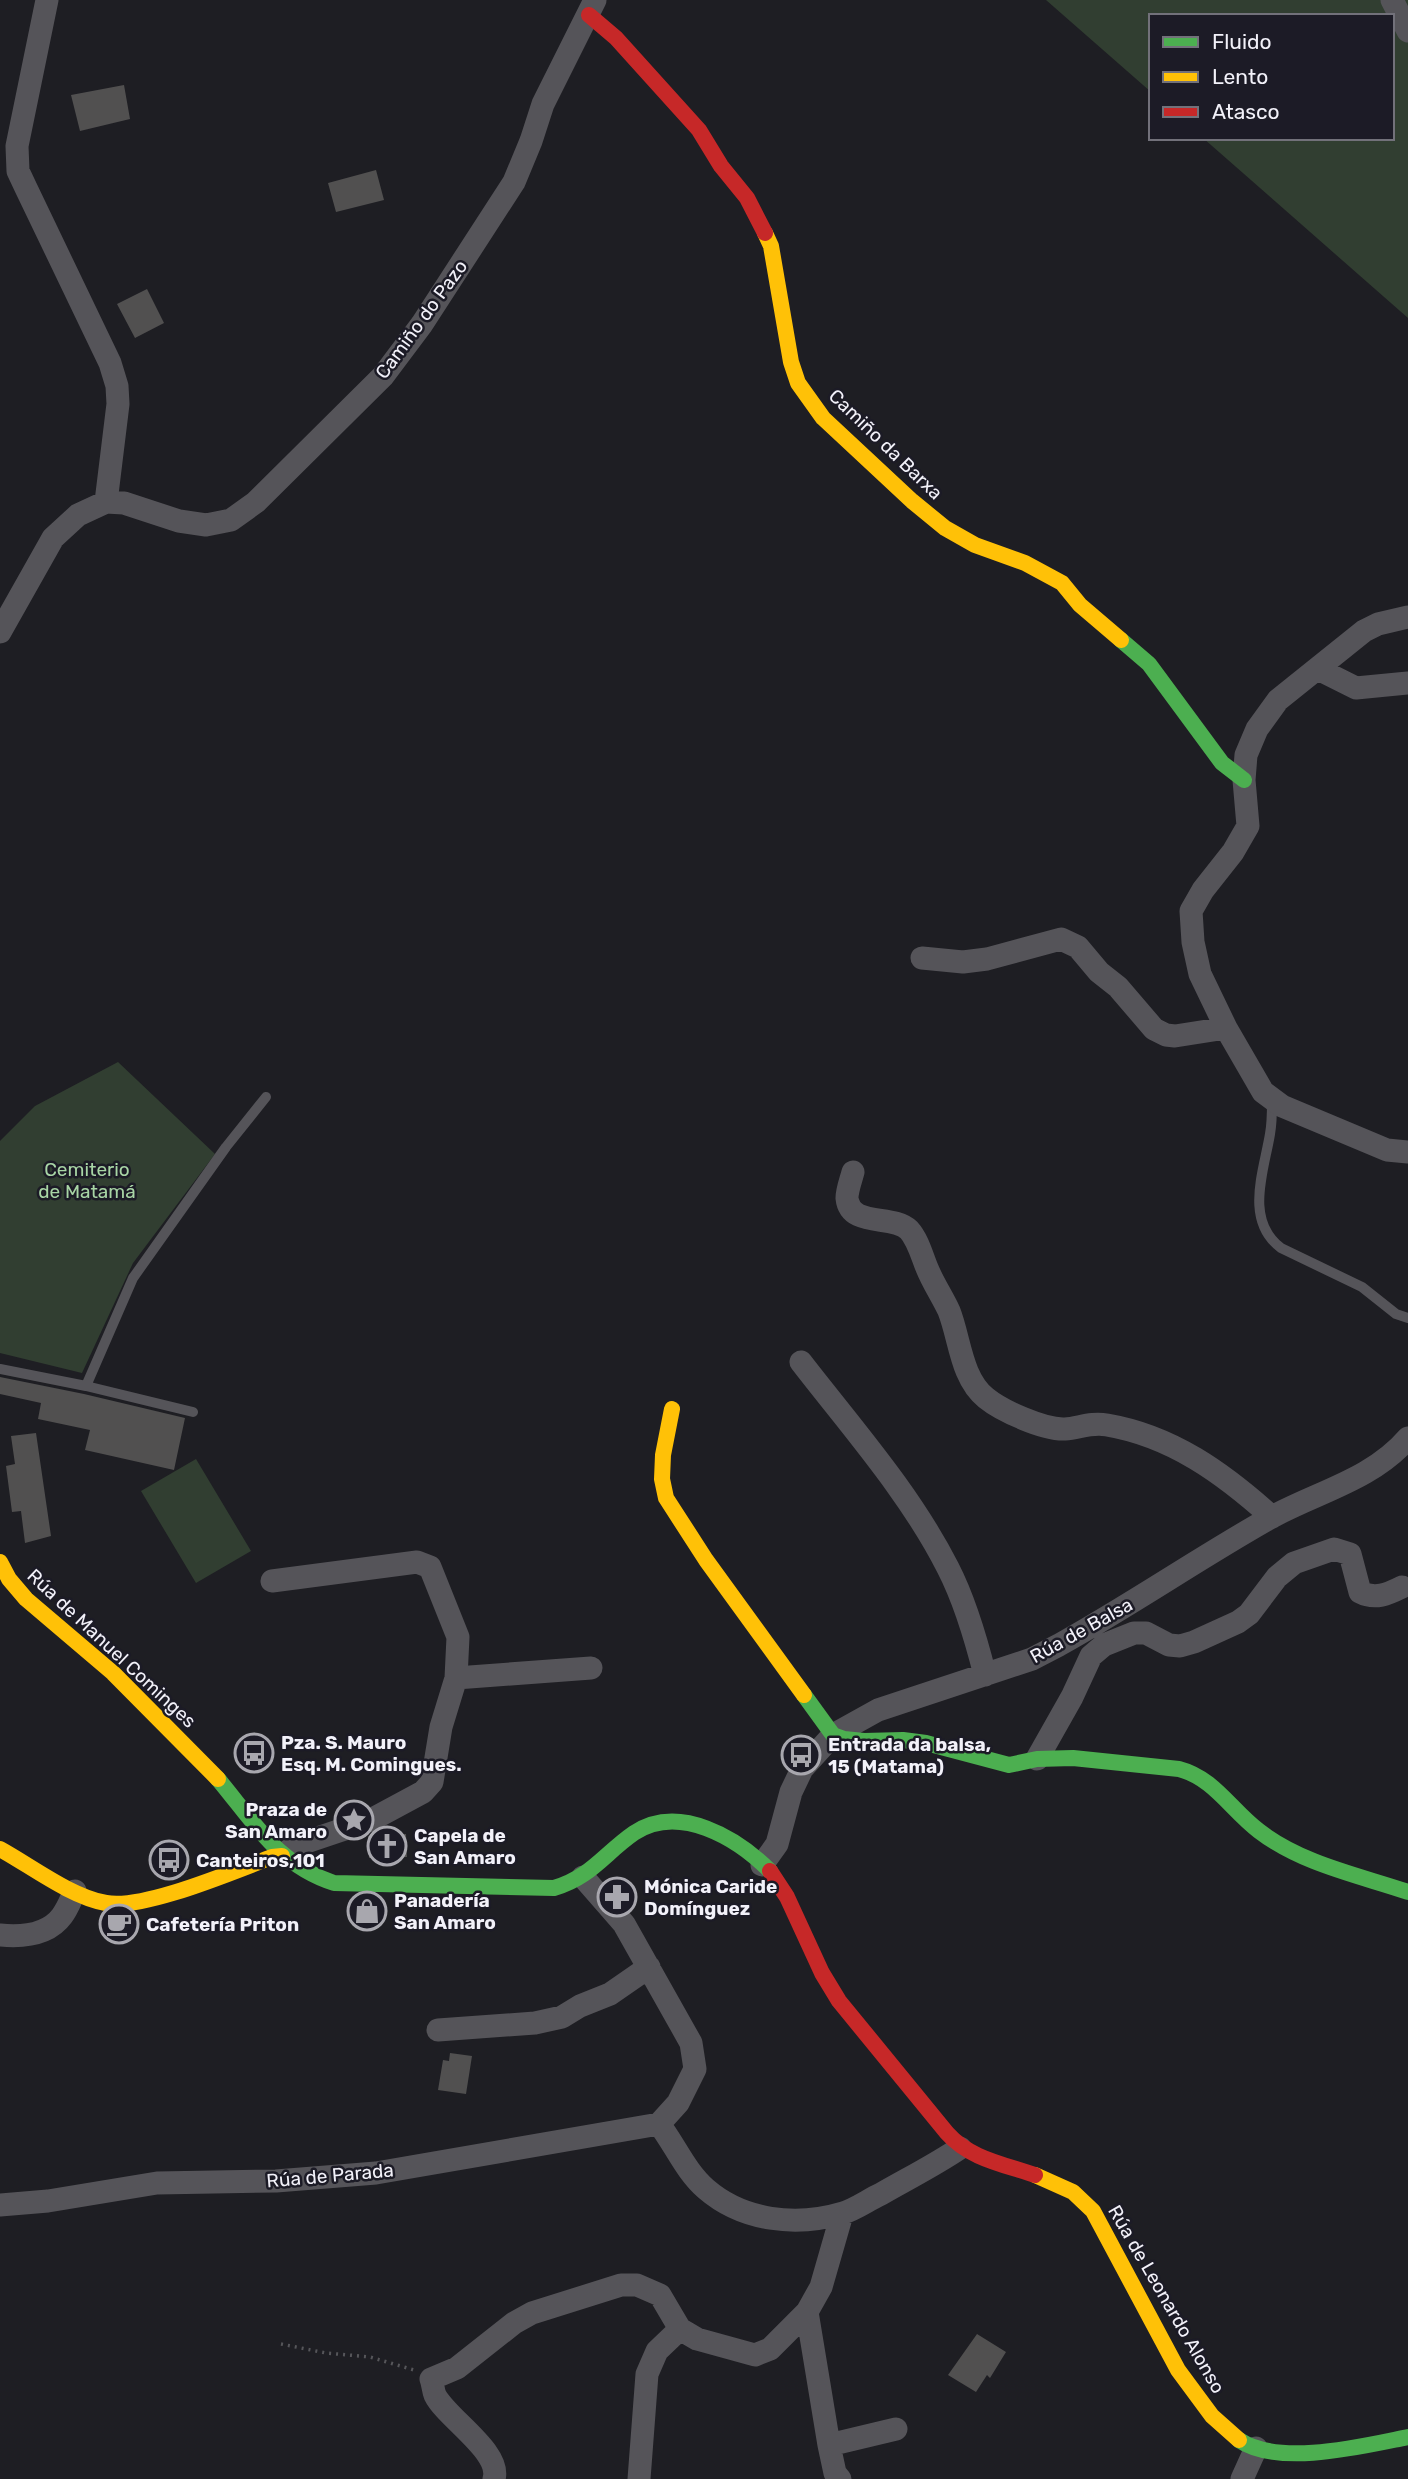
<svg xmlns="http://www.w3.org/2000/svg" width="1408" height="2479" font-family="Rubik,sans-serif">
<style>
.green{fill:#313e31}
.building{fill:#515050}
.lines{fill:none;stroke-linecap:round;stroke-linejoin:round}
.path{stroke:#56565a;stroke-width:3.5;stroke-dasharray:2 5;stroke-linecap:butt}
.lane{stroke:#555459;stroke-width:10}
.street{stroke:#555459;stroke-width:23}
.fast{stroke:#4caf50;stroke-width:16}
.slow{stroke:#ffc107;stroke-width:16}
.jam{stroke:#c62828;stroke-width:16}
.labels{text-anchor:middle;stroke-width:5;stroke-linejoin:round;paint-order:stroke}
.street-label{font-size:19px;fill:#f2f1f9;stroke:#1c1b26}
.park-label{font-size:19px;fill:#a8d5a5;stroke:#1c1b26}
.poi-label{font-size:19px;font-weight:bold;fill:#f2f1f9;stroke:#1c1b26;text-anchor:start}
</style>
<rect width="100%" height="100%" fill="#1e1e23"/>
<!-- green -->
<path class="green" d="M1046 0H1408V318L1203 138H1392V16H1151V92Z
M118 1062 215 1154 133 1263 82 1373 0 1353V1141L35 1106Z
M196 1459 251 1551 196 1583 141 1491Z"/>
<!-- building -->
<path class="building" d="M124 85 130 119 80 131 71 95Z
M376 170 384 200 336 212 328 183Z
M147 289 164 323 135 338 117 304Z
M0 1377 84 1394 185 1418 174 1470 85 1450 90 1430 38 1419 41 1403 0 1394Z
M36 1433 51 1536 25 1543 21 1511 12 1512 6 1466 15 1464 11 1436Z
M406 1834 407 1857 369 1858 368 1836Z
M450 2053 472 2056 466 2094 438 2090 443 2060 449 2061Z
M977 2334 1006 2352 990 2378 987 2375 976 2392 948 2375Z"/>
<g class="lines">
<!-- path -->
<path class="path" d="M281 2344 326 2353 370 2357 414 2370"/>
<!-- lane -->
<path class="lane" d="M1272 1101C1272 1112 1272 1123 1270 1134 1264 1171 1244 1220 1281 1248L1362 1287 1396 1314 1408 1318
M0 1369 86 1386 193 1412
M86 1386 133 1278 226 1147 266 1097"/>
<!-- street -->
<path class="street" d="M47 0 17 146 18 171 26 188 110 363 117 386 118 404 106 502
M1392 0 1408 31
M1408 617 1378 624 1364 631 1278 700 1257 729 1246 755 1244 780 1248 826 1233 852 1203 890 1191 911 1193 942 1200 974 1226 1028 1263 1092 1282 1106 1387 1150 1408 1152
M0 632 53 538 78 515 106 502 124 503 179 521 206 525 231 520 256 502 383 376 422 324 514 182 531 141 543 104 595 0
M1318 669 1356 688 1408 683
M922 958 963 962 987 959 1061 939 1078 947 1099 972 1118 987 1154 1029 1166 1035 1175 1036 1226 1028
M853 1172C851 1180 847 1190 847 1198 850 1228 893 1214 909 1230 918 1240 922 1256 927 1268 933 1283 942 1296 949 1311 960 1339 961 1378 986 1398 1002 1411 1044 1430 1065 1429 1079 1428 1091 1422 1107 1425 1172 1436 1223 1473 1272 1517
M801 1362C852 1428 910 1493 948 1568 965 1601 976 1639 985 1675
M272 1581 417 1562 430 1567 458 1637 456 1678 441 1727 432 1782 423 1792 371 1820 294 1846 282 1856
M456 1678 591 1668
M1037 1759 1072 1697 1091 1656 1104 1645 1134 1633H1146L1169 1645 1180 1646 1194 1642 1238 1622 1249 1614 1277 1577 1294 1563 1334 1549 1350 1554 1360 1592C1375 1600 1388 1594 1402 1587
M762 1865 777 1844 791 1792 802 1769 833 1735 878 1710 1032 1659 1059 1645C1131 1605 1199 1558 1270 1518 1317 1492 1372 1480 1408 1438
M0 1935C21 1937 48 1935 62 1916 68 1908 71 1899 75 1891
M438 2030 535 2023 562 2017 580 2006 610 1994 649 1967
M659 2124C675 2145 686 2172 706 2189 743 2221 796 2227 843 2213 856 2209 868 2200 881 2194 907 2179 935 2165 960 2148
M0 2205 48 2201 157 2183 276 2181 376 2173 659 2124 678 2103 695 2069 691 2043 624 1924 583 1877
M807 2312 829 2445 835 2473 840 2479
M829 2445 896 2429
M494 2479C502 2452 446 2418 435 2395 433 2390 433 2384 431 2379L457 2368 514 2323 532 2313 621 2285H637L660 2295 680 2329 697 2339 755 2355 770 2349 807 2312 821 2287 842 2214
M639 2479 647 2374 657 2351 680 2329
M1242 2479 1256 2448"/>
<!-- fast -->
<path class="fast" d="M1121 640 1149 664 1222 763 1244 780
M804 1695 833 1735 844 1739 864 1741 903 1740 926 1743 1009 1765 1037 1759 1073 1758 1179 1769C1214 1778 1231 1810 1259 1831 1302 1864 1358 1875 1408 1892
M218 1779C254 1822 278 1865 334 1883L554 1888C590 1878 605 1853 634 1833 679 1803 737 1838 770 1871
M1239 2440C1279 2467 1363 2446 1408 2437"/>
<!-- slow -->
<path class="slow" d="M765 233 771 246 791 362 798 383 823 418 912 501 945 528 975 545 1025 563 1062 583 1080 605 1121 640
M672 1409 663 1455 662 1479 666 1498 706 1560 804 1695
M0 1562 9 1579 26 1599 113 1673 218 1779
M0 1849C31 1866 71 1897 106 1903 144 1910 234 1871 272 1857L282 1856
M1035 2175 1073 2192 1093 2211 1178 2370 1212 2416 1239 2440"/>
<!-- jam -->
<path class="jam" d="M589 15 616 38 699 130 721 166 747 198 765 233
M770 1871 787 1897 822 1973 839 2001 947 2133C970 2159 1003 2164 1035 2175"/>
</g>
<!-- icons -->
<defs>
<symbol id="bus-ring" viewBox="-11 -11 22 22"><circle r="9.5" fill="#1c1b26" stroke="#a8a7ae" stroke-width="1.5"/><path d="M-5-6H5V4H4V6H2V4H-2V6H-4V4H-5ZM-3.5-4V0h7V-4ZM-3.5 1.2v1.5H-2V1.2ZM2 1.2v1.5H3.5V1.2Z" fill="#a8a7ae"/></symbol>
<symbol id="sight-ring" viewBox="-11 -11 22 22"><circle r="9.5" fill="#1c1b26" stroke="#a8a7ae" stroke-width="1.5"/><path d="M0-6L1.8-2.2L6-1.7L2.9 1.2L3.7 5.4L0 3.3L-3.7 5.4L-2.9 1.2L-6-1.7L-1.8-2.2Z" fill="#a8a7ae"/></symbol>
<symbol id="church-ring" viewBox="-11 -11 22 22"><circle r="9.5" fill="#1c1b26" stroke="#a8a7ae" stroke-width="1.5"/><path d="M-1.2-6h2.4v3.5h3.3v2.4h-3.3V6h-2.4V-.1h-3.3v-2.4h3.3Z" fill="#a8a7ae"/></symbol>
<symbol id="pharmacy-ring" viewBox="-11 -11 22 22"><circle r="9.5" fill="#1c1b26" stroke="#a8a7ae" stroke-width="1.5"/><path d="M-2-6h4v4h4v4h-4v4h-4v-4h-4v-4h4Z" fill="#a8a7ae"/></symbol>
<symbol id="shop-ring" viewBox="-11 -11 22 22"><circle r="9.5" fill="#1c1b26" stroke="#a8a7ae" stroke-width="1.5"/><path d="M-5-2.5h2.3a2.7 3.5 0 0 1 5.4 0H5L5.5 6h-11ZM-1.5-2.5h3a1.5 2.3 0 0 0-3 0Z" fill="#a8a7ae"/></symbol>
<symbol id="cafe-ring" viewBox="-11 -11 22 22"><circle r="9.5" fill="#1c1b26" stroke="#a8a7ae" stroke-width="1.5"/><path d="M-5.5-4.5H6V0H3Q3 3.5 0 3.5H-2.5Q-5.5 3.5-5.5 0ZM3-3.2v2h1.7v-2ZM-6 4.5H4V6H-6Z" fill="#a8a7ae"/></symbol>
</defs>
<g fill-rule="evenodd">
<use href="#bus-ring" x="232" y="1731" width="44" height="44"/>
<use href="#bus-ring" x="779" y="1733" width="44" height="44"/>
<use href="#sight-ring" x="332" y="1798" width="44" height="44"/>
<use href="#church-ring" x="365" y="1824" width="44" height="44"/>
<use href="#bus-ring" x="147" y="1838" width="44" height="44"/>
<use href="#pharmacy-ring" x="595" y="1875" width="44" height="44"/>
<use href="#shop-ring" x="345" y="1889" width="44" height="44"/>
<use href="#cafe-ring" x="97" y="1902" width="44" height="44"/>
</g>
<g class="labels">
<!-- street labels -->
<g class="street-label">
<text transform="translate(421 319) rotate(-54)" y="7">Camiño do Pazo</text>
<text transform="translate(886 444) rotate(44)" y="7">Camiño da Barxa</text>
<text transform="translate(1081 1630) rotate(-29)" y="7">Rúa de Balsa</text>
<text transform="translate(112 1648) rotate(43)" y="7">Rúa de Manuel Cominges</text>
<text transform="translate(330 2175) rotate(-5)" y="7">Rúa de Parada</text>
<text transform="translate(1167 2299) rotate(60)" y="7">Rúa de Leonardo Alonso</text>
</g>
<!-- park labels -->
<g class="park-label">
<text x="87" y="1176">Cemiterio<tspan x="87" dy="22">de Matamá</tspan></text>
</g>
<!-- poi labels -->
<g class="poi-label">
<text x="281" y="1749">Pza. S. Mauro<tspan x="281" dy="22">Esq. M. Comingues.</tspan></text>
<text x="828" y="1751">Entrada da balsa,<tspan x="828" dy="22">15 (Matama)</tspan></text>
<text x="327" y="1816" text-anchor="end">Praza de<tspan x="327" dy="22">San Amaro</tspan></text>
<text x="414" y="1842">Capela de<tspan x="414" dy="22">San Amaro</tspan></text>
<text x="196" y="1867">Canteiros,101</text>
<text x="644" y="1893">Mónica Caride<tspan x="644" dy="22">Domínguez</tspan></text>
<text x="394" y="1907">Panadería<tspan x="394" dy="22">San Amaro</tspan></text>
<text x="146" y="1931">Cafetería Priton</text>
</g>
</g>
<!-- legend -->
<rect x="1149" y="14" width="245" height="126" fill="#1c1b26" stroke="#72717a" stroke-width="2"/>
<rect x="1163" y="37" width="35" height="10" fill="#4caf50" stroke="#72717a" stroke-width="2"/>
<text x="1212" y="49" font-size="21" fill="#f2f1f9">Fluido</text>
<rect x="1163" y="72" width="35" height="10" fill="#ffc107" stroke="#72717a" stroke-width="2"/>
<text x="1212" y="84" font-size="21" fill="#f2f1f9">Lento</text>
<rect x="1163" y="107" width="35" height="10" fill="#c62828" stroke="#72717a" stroke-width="2"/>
<text x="1212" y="119" font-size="21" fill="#f2f1f9">Atasco</text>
</svg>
